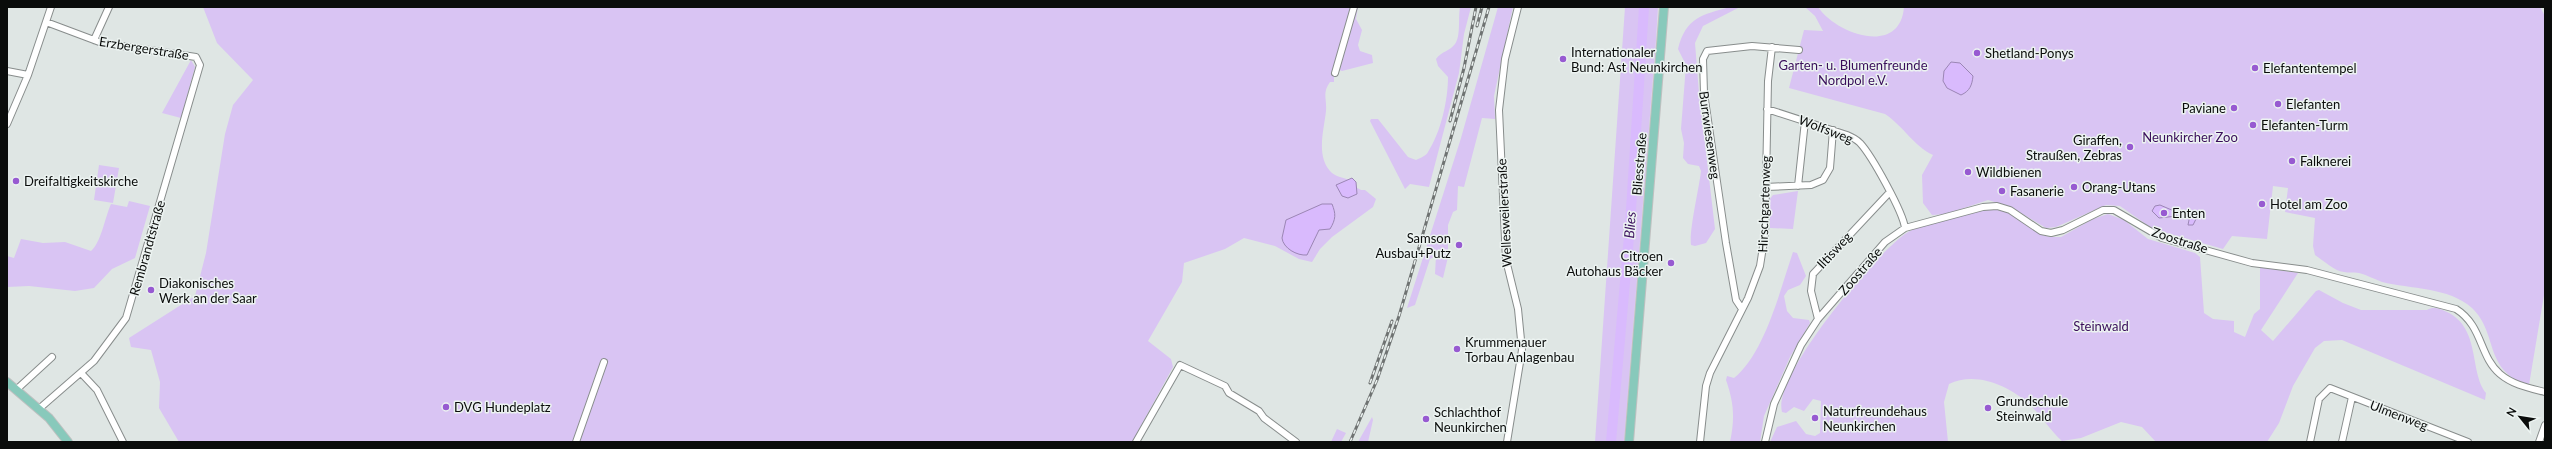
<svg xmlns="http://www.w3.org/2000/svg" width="2552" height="449" font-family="Lato,sans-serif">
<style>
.green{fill:#d9c4f3}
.water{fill:#d9bafd;stroke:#9b86b4}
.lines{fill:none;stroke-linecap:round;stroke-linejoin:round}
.river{stroke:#d9bafd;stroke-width:10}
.minor-casing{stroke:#888d8c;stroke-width:8}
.major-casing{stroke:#bfc0c0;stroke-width:10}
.minor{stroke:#fff;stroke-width:6}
.major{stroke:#88c9bb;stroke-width:8}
.rail-casing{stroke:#6f7372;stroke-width:3}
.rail{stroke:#ecf3f1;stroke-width:1.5;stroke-dasharray:4.5;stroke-linecap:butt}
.poi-dot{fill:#975ad1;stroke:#ecf3f1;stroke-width:1.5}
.labels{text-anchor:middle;stroke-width:3;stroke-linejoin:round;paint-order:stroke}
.street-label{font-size:13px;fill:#0a0c0b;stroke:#ecf3f1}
.poi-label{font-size:13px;fill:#0a0c0b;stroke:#ecf3f1;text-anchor:start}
.park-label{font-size:13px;fill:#390d5a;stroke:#ecf3f1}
.water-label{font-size:14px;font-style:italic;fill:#3d125f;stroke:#ecf3f1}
</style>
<rect width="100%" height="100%" fill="#dfe6e4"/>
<!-- green -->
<path class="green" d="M203 7H1358L1356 19 1362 30 1358 45 1360 51 1372 55 1373 63 1342 71 1334 68V82H1330C1322 93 1327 99 1326 111 1324 130 1316 155 1330 171 1335 177 1343 177 1349 180L1346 182 1361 190H1365L1376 199 1373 207 1332 237 1320 249 1312 262 1299 259 1275 246 1244 238 1225 249 1184 263 1182 282 1148 341 1171 359 1173 367 1132 442H179L159 408 160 382 151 350 131 347 129 338 195 296 206 253 225 134 233 105 253 80 217 43Z
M1460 7H1471L1464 34 1459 73 1429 187 1410 184 1405 189 1370 121 1371 119H1378L1408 157 1416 160C1420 158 1426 156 1428 152 1441 132 1448 100 1448 77L1438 66 1436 59C1442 51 1450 51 1455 44 1461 36 1458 18 1460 7Z
M1498 7H1513L1494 96 1495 119 1482 118 1464 187 1458 186 1457 210 1453 212 1448 225V257L1443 278 1435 274 1436 256 1430 259 1415 305 1407 308 1461 138Z
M1625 7H1658L1656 40 1624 442H1595Z
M1730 7H1740L1703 26 1695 43 1699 93 1715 229 1706 243 1695 246 1691 245C1689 230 1699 189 1701 171L1699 166 1688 164 1683 158 1684 143 1681 129 1686 65 1678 49C1686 17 1702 15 1730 7Z
M1805 7H1818C1836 34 1900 57 1904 7H2540L2545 16V289L2529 385C2483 371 2499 334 2472 308 2449 287 2410 289 2382 282 2374 279 2367 275 2359 273 2354 272 2348 273 2344 272 2334 271 2323 260 2315 255L2313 246 2315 218 2285 212 2288 188 2273 186 2267 239 2232 236 2223 249 2153 229 2120 206 2106 205 2056 227 2046 228 2011 207 1988 200 1946 214 1932 215 1923 203 1922 175 1933 155C1914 146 1903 126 1885 114L1789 88 1804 30 1823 31 1815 16Z
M191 60 195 67 181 118 162 113Z
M99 165 119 168 113 203 94 200Z
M1798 191 1793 229 1770 228V199L1773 195Z
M129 201 150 206 135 258 112 269 94 288 75 291 29 286 7 287V256L14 258 21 239 43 243 65 242 91 251C101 243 105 217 111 204L127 207Z
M1995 209 2009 213 2042 235 2050 237H2061L2093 219 2108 214 2124 220 2148 239 2195 253 2200 257 2204 313 2213 319 2234 321V332L2245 337 2254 314 2260 309V267L2298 273 2261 330 2273 341 2316 291 2319 290 2343 303 2361 310H2427C2434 306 2440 309 2447 312 2481 328 2469 372 2486 393L2485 400 2342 340 2324 341 2315 348 2293 386 2279 423 2267 442H2156L2142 427 2121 422 2081 438 2062 441C2050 430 2041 415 2029 404 2008 385 1975 371 1949 384L1944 402 1948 442H1770L1777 427 1796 421 1806 434 1815 436 1820 433 1821 401 1813 399 1804 411 1794 407 1786 413 1782 412C1772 376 1875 255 1905 234 1920 223 1976 211 1995 209Z
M1793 252 1797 253 1806 276 1800 285 1788 290 1784 296 1787 311 1793 318 1809 320 1810 323 1790 357 1764 416 1760 442H1730C1735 418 1734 403 1726 380L1727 376 1734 378C1765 353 1780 290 1793 252Z
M1372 417 1373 420 1368 442H1358Z
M1337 429 1346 433 1341 442H1331Z"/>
<!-- water -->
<path class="water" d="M1951 62 1960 63 1973 76C1972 85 1970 91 1961 95L1947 88 1943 81 1944 71Z
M1352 178 1356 182 1357 194 1348 198 1342 196 1336 185Z
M1322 204H1332C1336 214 1336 219 1330 229L1319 230 1307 255C1297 256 1283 248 1282 238L1286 220Z
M2160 205 2174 211 2177 216 2159 218 2152 211 2155 206Z
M2202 211 2205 217 2198 215 2193 225H2188L2190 215Z"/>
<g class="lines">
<!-- river -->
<path class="river" d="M1611 442 1630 225 1644 7"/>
<defs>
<path id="minor" d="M94 40 109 7
M7 71 28 75
M1335 73 1354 7
M1767 109 1847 135C1852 137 1856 139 1860 143 1872 156 1903 212 1905 228
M7 124 28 75 51 7
M1798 186 1805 121
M1766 187 1811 185 1823 180 1830 168 1833 130
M1742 309 1736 300 1726 243 1704 93 1703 59 1707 51 1752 46 1799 50
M1818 319 1811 291 1813 274 1889 193
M82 374 97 390 123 442
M16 390 52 357
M40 408 94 361 126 318 200 65 196 57 102 43 46 22
M576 442 604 362
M1136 442 1180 365 1225 386 1229 393 1259 411 1264 418 1296 442
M1507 442 1522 350 1518 309 1506 260 1499 110 1505 59 1518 7
M1700 442 1706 386 1710 373 1748 298 1760 266 1765 234 1768 81 1772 47
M1765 442 1774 404 1801 345 1818 319 1885 242 1905 228 1983 207 1997 206 2010 210 2041 231 2051 233 2063 230 2103 210H2114L2162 238 2252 263 2307 270 2456 309C2483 326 2479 356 2500 374 2513 385 2529 388 2545 392
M2310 442 2319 399 2330 388 2468 442
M2342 442 2352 397
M2539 442 2545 425"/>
<path id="major" d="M7 382 49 418 68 442
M1629 442 1664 7"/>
</defs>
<!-- minor casing -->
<use href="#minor" class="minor-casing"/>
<!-- major casing -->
<use href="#major" class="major-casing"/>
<!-- minor -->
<use href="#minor" class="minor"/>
<!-- major -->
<use href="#major" class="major"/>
<defs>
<path id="rail" d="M1477 26 1482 7
M1450 121 1464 68 1476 7
M1370 383 1392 321
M1350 442 1377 380 1399 316 1489 7"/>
</defs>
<!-- rail casing -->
<use href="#rail" class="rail-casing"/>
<!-- rail -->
<use href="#rail" class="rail"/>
</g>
<!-- markers -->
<g class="poi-dot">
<circle cx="1977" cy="53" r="4"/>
<circle cx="1563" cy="59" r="4"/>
<circle cx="2255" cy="68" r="4"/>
<circle cx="2278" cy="104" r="4"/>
<circle cx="2234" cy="108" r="4"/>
<circle cx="2253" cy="125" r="4"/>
<circle cx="2130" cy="147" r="4"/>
<circle cx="2292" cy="161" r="4"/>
<circle cx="1968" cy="172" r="4"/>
<circle cx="16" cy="181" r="4"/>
<circle cx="2074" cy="187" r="4"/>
<circle cx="2002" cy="191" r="4"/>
<circle cx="2262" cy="204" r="4"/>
<circle cx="2164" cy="213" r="4"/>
<circle cx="1459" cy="245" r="4"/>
<circle cx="1671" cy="263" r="4"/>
<circle cx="151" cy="290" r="4"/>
<circle cx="1457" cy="349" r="4"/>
<circle cx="446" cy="407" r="4"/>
<circle cx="1988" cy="408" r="4"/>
<circle cx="1815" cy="418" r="4"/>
<circle cx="1426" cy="419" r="4"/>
</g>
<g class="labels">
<!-- street labels -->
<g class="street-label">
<text transform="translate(144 48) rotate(9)" y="5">Erzbergerstraße</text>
<text transform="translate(1826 129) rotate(21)" y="5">Wolfsweg</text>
<text transform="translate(1710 135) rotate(82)" y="5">Burrwiesenweg</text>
<text transform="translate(1639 164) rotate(-85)" y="5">Bliesstraße</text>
<text transform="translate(1764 204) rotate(-88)" y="5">Hirschgartenweg</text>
<text transform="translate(1504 213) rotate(-93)" y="5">Wellesweilerstraße</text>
<text transform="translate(2180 240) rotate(18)" y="5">Zoostraße</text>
<text transform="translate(147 248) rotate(-74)" y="5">Rembrandtstraße</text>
<text transform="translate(1834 250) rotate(-47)" y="5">Iltisweg</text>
<text transform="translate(1860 271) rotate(-49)" y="5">Zoostraße</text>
<text transform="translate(2399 415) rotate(21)" y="5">Ulmenweg</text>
</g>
<!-- poi labels -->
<g class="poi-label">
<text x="1571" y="57">Internationaler<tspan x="1571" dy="15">Bund: Ast Neunkirchen</tspan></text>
<text x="1985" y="58">Shetland-Ponys</text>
<text x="2263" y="73">Elefantentempel</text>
<text x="2286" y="109">Elefanten</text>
<text x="2226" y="113" text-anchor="end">Paviane</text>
<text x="2261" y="130">Elefanten-Turm</text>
<text x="2122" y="145" text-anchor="end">Giraffen,<tspan x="2122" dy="15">Straußen, Zebras</tspan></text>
<text x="2300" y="166">Falknerei</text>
<text x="1976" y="177">Wildbienen</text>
<text x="24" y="186">Dreifaltigkeitskirche</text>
<text x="2082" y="192">Orang-Utans</text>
<text x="2010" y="196">Fasanerie</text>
<text x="2270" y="209">Hotel am Zoo</text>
<text x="2172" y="218">Enten</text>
<text x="1451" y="243" text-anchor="end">Samson<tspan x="1451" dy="15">Ausbau+Putz</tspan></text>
<text x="1663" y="261" text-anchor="end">Citroen<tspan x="1663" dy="15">Autohaus Bäcker</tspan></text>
<text x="159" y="288">Diakonisches<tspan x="159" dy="15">Werk an der Saar</tspan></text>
<text x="1465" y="347">Krummenauer<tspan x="1465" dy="15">Torbau Anlagenbau</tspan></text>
<text x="1996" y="406">Grundschule<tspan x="1996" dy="15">Steinwald</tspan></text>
<text x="454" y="412">DVG Hundeplatz</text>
<text x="1823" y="416">Naturfreundehaus<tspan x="1823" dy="15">Neunkirchen</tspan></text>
<text x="1434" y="417">Schlachthof<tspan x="1434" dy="15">Neunkirchen</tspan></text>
</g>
<!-- park labels -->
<g class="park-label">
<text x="1853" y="70">Garten- u. Blumenfreunde<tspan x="1853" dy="15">Nordpol e.V.</tspan></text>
<text x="2190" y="142">Neunkircher Zoo</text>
<text x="2101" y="331">Steinwald</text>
</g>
<!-- water labels -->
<g class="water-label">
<text transform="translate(1630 225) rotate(-86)" y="5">Blies</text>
</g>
</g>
<!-- border -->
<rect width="2552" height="449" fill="none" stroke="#0a0c0b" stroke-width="16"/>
<!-- north arrow -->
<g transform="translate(2520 417) rotate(300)" stroke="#ecf3f1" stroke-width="3" paint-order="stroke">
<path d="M0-3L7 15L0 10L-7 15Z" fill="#0a0c0b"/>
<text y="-6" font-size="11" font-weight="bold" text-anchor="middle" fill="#0a0c0b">N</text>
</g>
</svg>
